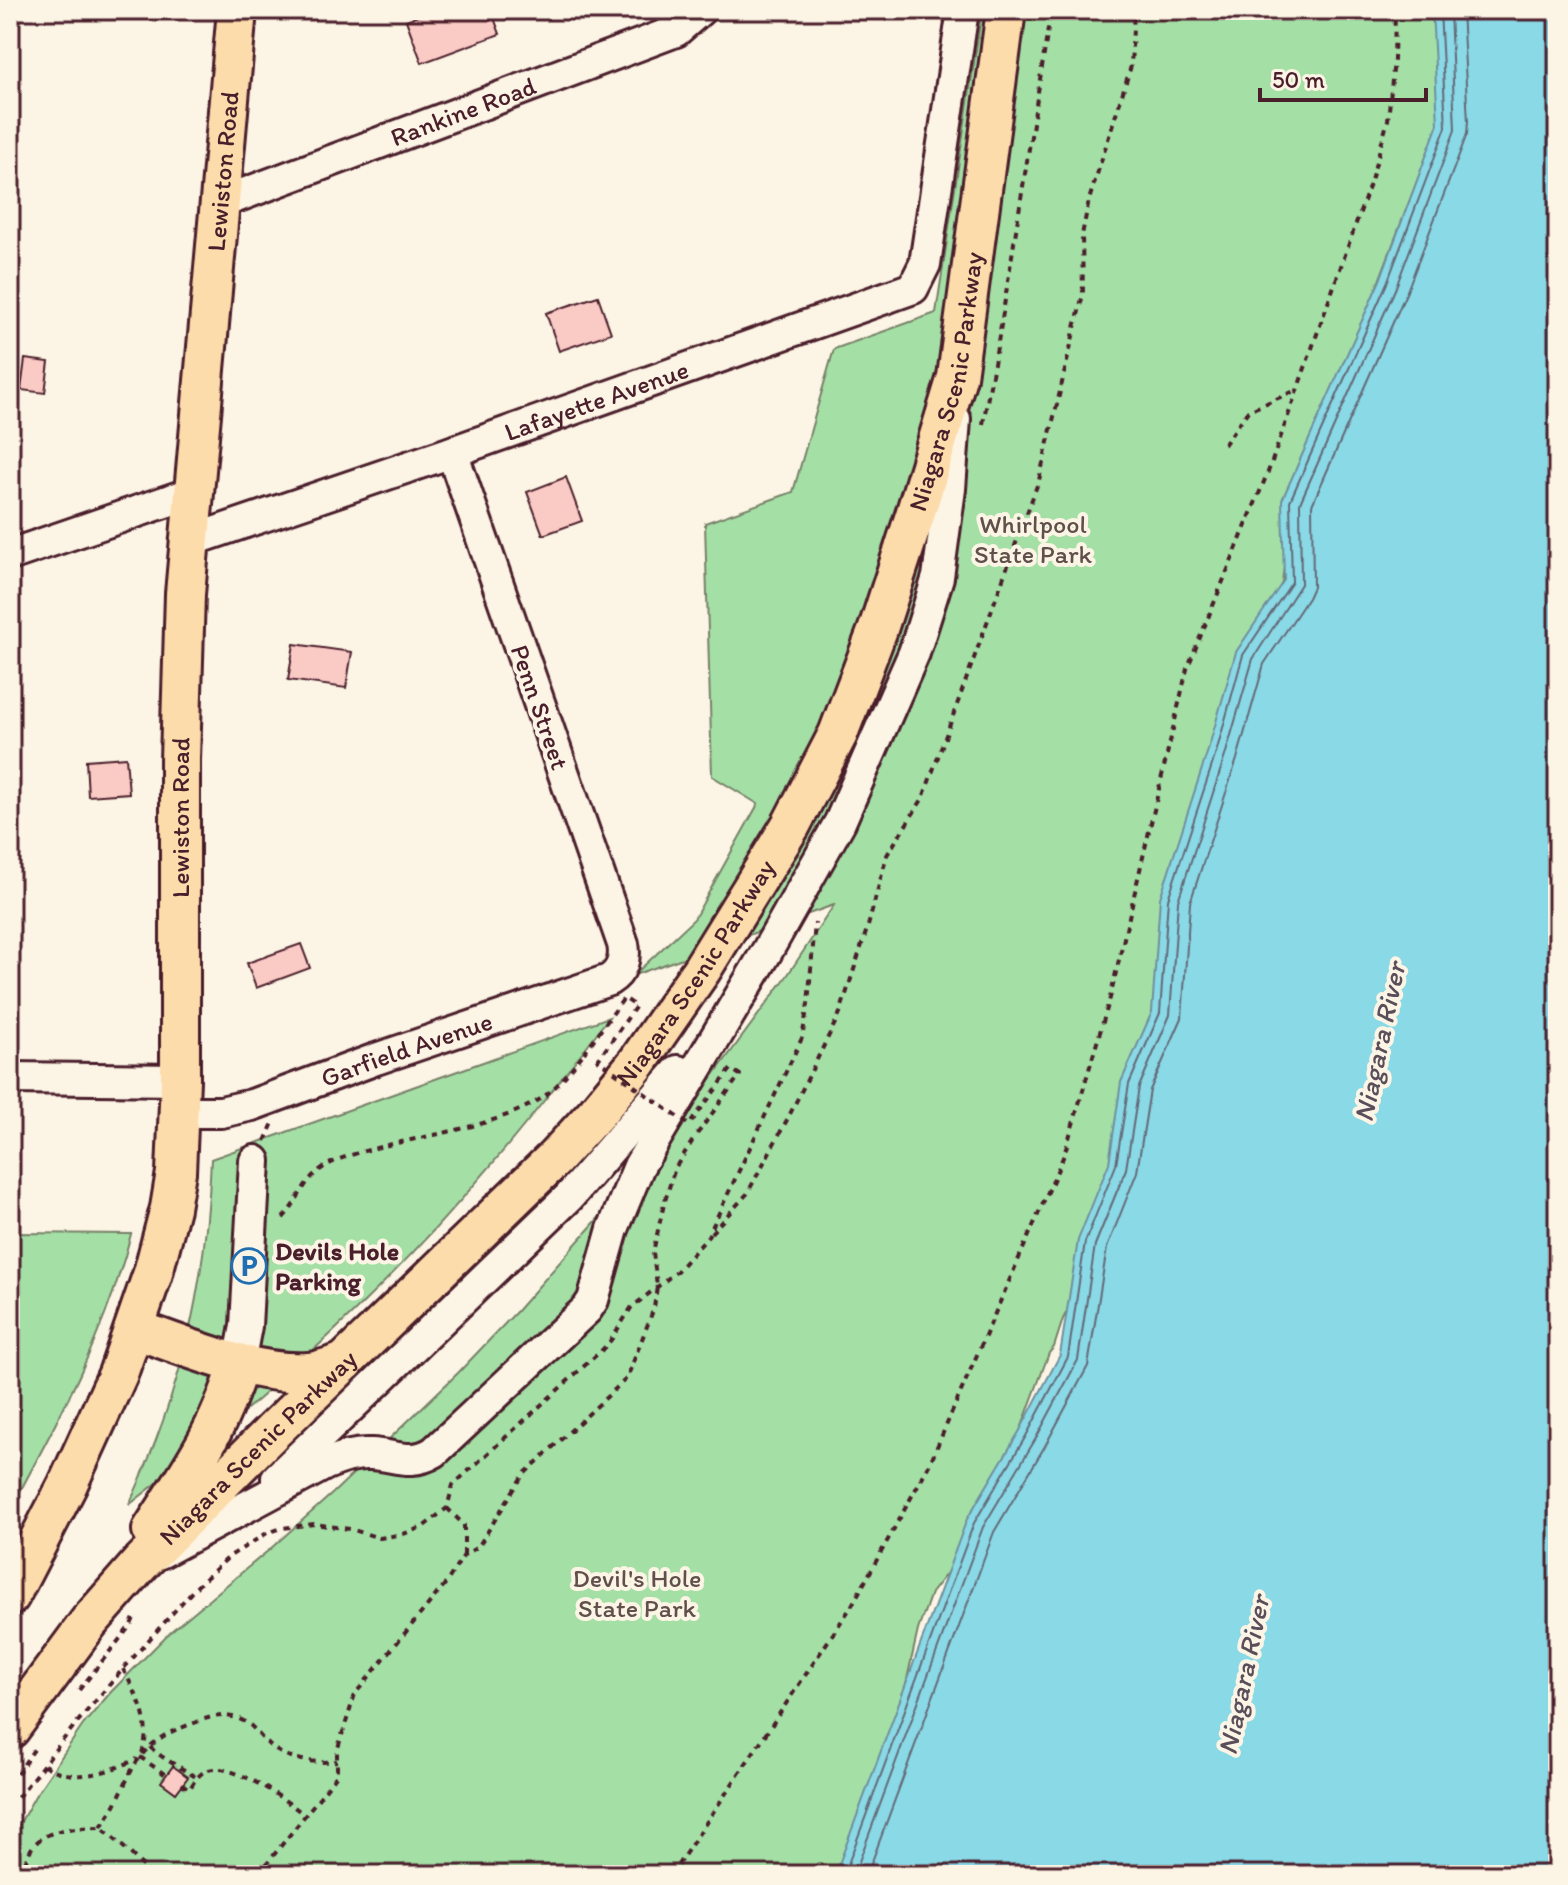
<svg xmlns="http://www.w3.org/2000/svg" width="1568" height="1885" font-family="Itim,sans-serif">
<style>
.green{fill:#a4e0a6;stroke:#778068;stroke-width:2}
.water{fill:#8ad9e7;stroke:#708f9c;stroke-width:2}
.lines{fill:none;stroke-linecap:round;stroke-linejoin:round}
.shore{stroke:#646976;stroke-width:2}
.stream{stroke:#708f9c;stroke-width:7}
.building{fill:#facac5;stroke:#4a1f2b;stroke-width:2}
.minor-casing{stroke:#4a1f2b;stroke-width:36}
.major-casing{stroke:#4a1f2b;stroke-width:44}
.path{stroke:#4a1f2b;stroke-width:4;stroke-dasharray:6 6;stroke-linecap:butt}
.minor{stroke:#fcf5e5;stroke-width:30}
.major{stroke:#fddcac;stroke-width:38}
.path-bridge{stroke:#4a1f2b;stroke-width:4;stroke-dasharray:6 6;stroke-linecap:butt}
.labels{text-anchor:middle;stroke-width:8;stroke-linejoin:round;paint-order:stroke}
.street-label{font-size:26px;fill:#4a1f2b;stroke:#fcf5e5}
.park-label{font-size:26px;fill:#604f4a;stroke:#fcf5e5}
.poi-label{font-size:26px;font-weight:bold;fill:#4a1f2b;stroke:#fcf5e5;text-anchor:start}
.water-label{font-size:28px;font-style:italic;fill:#5a4e5a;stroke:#fcf5e5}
</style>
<rect width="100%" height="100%" fill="#fcf5e5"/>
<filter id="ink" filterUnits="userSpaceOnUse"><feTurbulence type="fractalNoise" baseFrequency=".0125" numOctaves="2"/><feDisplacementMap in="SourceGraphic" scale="16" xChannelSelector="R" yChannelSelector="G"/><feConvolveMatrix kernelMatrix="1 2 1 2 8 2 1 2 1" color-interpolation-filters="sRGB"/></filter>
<g filter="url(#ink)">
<!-- green -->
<path class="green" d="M982 10H1440L1449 97 1291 512 1278 613 1078 1290 1063 1319 1054 1347 1049 1353 1021 1429 973 1540 931 1593 918 1630 901 1706 846 1875H10V1841L35 1796 83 1725 110 1693 170 1632 269 1550 333 1493 458 1373 517 1311 631 1181 685 1114 787 976 834 905 634 975 694 919 758 804 712 776 705 523 793 492 834 349 936 313Z
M609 1017C532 1119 451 1218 359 1307 286 1378 209 1443 129 1505 182 1388 206 1287 211 1159Z
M10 1233 131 1234C106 1333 58 1421 10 1510Z"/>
<!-- water -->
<path class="water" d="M1432 10H1558V1875H835L967 1519 1019 1432 1060 1355 1078 1240 1109 1163 1121 1082 1152 1012 1160 898 1208 750 1236 652 1284 580 1282 500 1380 280 1438 124Z"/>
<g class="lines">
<!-- shore -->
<path class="shore" d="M844 1875 974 1523 1026 1436 1068 1357 1085 1242 1116 1165 1129 1084 1160 1013 1168 899 1216 753 1243 655 1292 582 1290 501 1387 283 1446 127 1440 10
M854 1875 983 1527 1035 1440 1078 1360 1095 1245 1126 1169 1139 1087 1170 1015 1178 901 1225 756 1253 659 1301 584 1300 503 1396 287 1455 130 1450 10
M867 1875 994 1532 1045 1446 1088 1366 1107 1248 1137 1172 1150 1090 1182 1018 1190 903 1237 759 1264 664 1308 598 1313 587 1312 505 1407 291 1467 134 1468 122 1462 10"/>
<!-- stream -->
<path class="stream" d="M38 1866 47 1875"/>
</g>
<!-- building -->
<path class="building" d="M434 10H491L500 34 422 63 406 20Z
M598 296 611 333 559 351 546 313Z
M25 359 49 362 45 393 21 390Z
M566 477 582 521 543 535 527 492Z
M294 644 352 652 346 688 288 680Z
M126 757 129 793 88 796 86 760Z
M301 944 310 968 256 988 247 963Z
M173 1766 188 1777 176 1793 161 1782Z"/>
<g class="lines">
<defs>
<g id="minor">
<path id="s1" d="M220 203 676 31 700 10"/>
<path id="s2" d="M190 541 452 452 913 288 925 264 963 10"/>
<path d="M10 555 194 492"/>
<path d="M10 1078 180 1080"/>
<path id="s3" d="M179 1112H221L252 1105 376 1059 609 980C622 972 626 959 623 944L452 452"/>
<path d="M239 1363 246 1326 255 1161"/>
<path d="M277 1478 569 1197 678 1071"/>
<path d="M160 1553 326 1464C341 1458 355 1453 371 1454 395 1455 411 1466 434 1452L587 1309 593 1300 613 1229 639 1166 766 953 840 822 914 653 938 577 950 489 955 419"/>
</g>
<g id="major">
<path d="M135 1329C186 1347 255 1376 309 1372 321 1371 333 1366 345 1362"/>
<path d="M152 1530C187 1475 221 1428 239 1363"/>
<path id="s4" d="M10 1596 67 1486 118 1374 153 1273 170 1208 176 1172 180 1080V760L185 594 237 10"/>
<path id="s5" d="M10 1729 89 1622 140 1564 273 1431 555 1158 597 1112 637 1063 702 969 791 825 838 734 878 629 915 515 957 377 1006 10"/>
</g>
</defs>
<!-- minor casing -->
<use href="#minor" class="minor-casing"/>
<!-- major casing -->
<use href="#major" class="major-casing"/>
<!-- path -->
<path class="path" d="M983 424 1001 325 1051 10
M1224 445 1248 411 1297 390
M265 1141 273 1123
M283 1218C296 1205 302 1185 316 1173 331 1160 353 1154 372 1149 424 1135 491 1128 537 1101 556 1090 570 1070 584 1053
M711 1233 747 1194 788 1118 840 1013 868 926 887 855 923 798 1039 480 1083 294 1082 235 1089 200 1131 66 1134 10
M447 1508 464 1525V1555
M123 1669C137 1696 153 1722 142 1753
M79 1690 131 1625 134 1618
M150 1747C164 1760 181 1767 197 1778
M140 1757 166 1775
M44 1765C75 1784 106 1773 137 1759
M10 1784 35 1748
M182 1784 189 1789C194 1783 198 1774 206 1771 230 1759 287 1801 306 1816
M10 1807 74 1726 123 1669 195 1588 230 1556 267 1533 282 1528 314 1524 350 1529 380 1538 403 1534 423 1527 447 1508 453 1485 603 1349 611 1340 631 1308 676 1272 707 1238 802 1038 808 1004 815 923
M101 1827C106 1819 113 1810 117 1801 129 1777 134 1757 158 1740 169 1731 184 1727 197 1722 215 1714 234 1713 250 1725 256 1730 261 1738 267 1743 284 1760 314 1764 337 1761
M21 1875C24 1867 26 1858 30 1851 43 1827 77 1828 101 1827L129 1852 152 1875
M258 1875 337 1775V1751L355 1694 446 1583 464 1555 478 1547 523 1475 627 1378 654 1308 657 1286 653 1252 664 1204 675 1168 695 1137
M671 1875 851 1607 929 1465 1064 1155 1110 998 1187 669 1270 467 1370 184 1388 120 1394 60 1395 10"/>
<!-- minor -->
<use href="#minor" class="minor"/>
<!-- major -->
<use href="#major" class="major"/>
<!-- path-bridge -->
<path class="path-bridge" d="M584 1053 624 998 636 1006 598 1060 689 1125 731 1069 740 1075 695 1137"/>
</g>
</g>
<!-- icons -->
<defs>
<symbol id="parking-ring" viewBox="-11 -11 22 22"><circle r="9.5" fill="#fcf5e5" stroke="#1f6fb2" stroke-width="1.5"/><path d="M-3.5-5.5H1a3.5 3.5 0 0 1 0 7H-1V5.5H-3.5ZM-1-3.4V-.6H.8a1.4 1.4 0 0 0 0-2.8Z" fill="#1f6fb2"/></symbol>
</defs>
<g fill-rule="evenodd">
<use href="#parking-ring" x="229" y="1246" width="40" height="40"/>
</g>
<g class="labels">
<!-- street labels -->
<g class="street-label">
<text dy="9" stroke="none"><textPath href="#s1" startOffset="260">Rankine Road</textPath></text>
<text dy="9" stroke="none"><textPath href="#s4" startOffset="1460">Lewiston Road</textPath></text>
<text dy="9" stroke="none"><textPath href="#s5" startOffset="1672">Niagara Scenic Parkway</textPath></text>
<text dy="9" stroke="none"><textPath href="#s2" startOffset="430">Lafayette Avenue</textPath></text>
<text transform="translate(540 707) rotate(71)" y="9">Penn Street</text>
<text dy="9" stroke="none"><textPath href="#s4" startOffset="812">Lewiston Road</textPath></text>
<text dy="9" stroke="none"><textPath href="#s5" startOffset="1024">Niagara Scenic Parkway</textPath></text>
<text dy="9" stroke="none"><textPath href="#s3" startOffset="238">Garfield Avenue</textPath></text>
<text dy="9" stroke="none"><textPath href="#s5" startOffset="376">Niagara Scenic Parkway</textPath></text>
</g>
<!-- park labels -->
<g class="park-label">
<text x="1033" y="533">Whirlpool<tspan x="1033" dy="30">State Park</tspan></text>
<text x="637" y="1587">Devil's Hole<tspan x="637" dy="30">State Park</tspan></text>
</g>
<!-- poi labels -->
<g class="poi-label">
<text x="275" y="1260">Devils Hole<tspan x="275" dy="30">Parking</tspan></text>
</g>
<!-- water labels -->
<g class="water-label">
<text transform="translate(1379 1042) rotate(-78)" y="10">Niagara River</text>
<text transform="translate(1243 1675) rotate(-78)" y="10">Niagara River</text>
</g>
</g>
<!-- margin -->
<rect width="1568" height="1885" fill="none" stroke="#fcf5e5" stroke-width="40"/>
<rect x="20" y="20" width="1528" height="1845" fill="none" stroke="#4a1f2b" stroke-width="3" filter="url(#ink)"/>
<!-- scale -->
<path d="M1260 88v12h166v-12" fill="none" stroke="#4a1f2b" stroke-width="4"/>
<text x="1272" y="88" font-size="24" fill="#4a1f2b" stroke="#fcf5e5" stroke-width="6" paint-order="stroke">50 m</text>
</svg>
